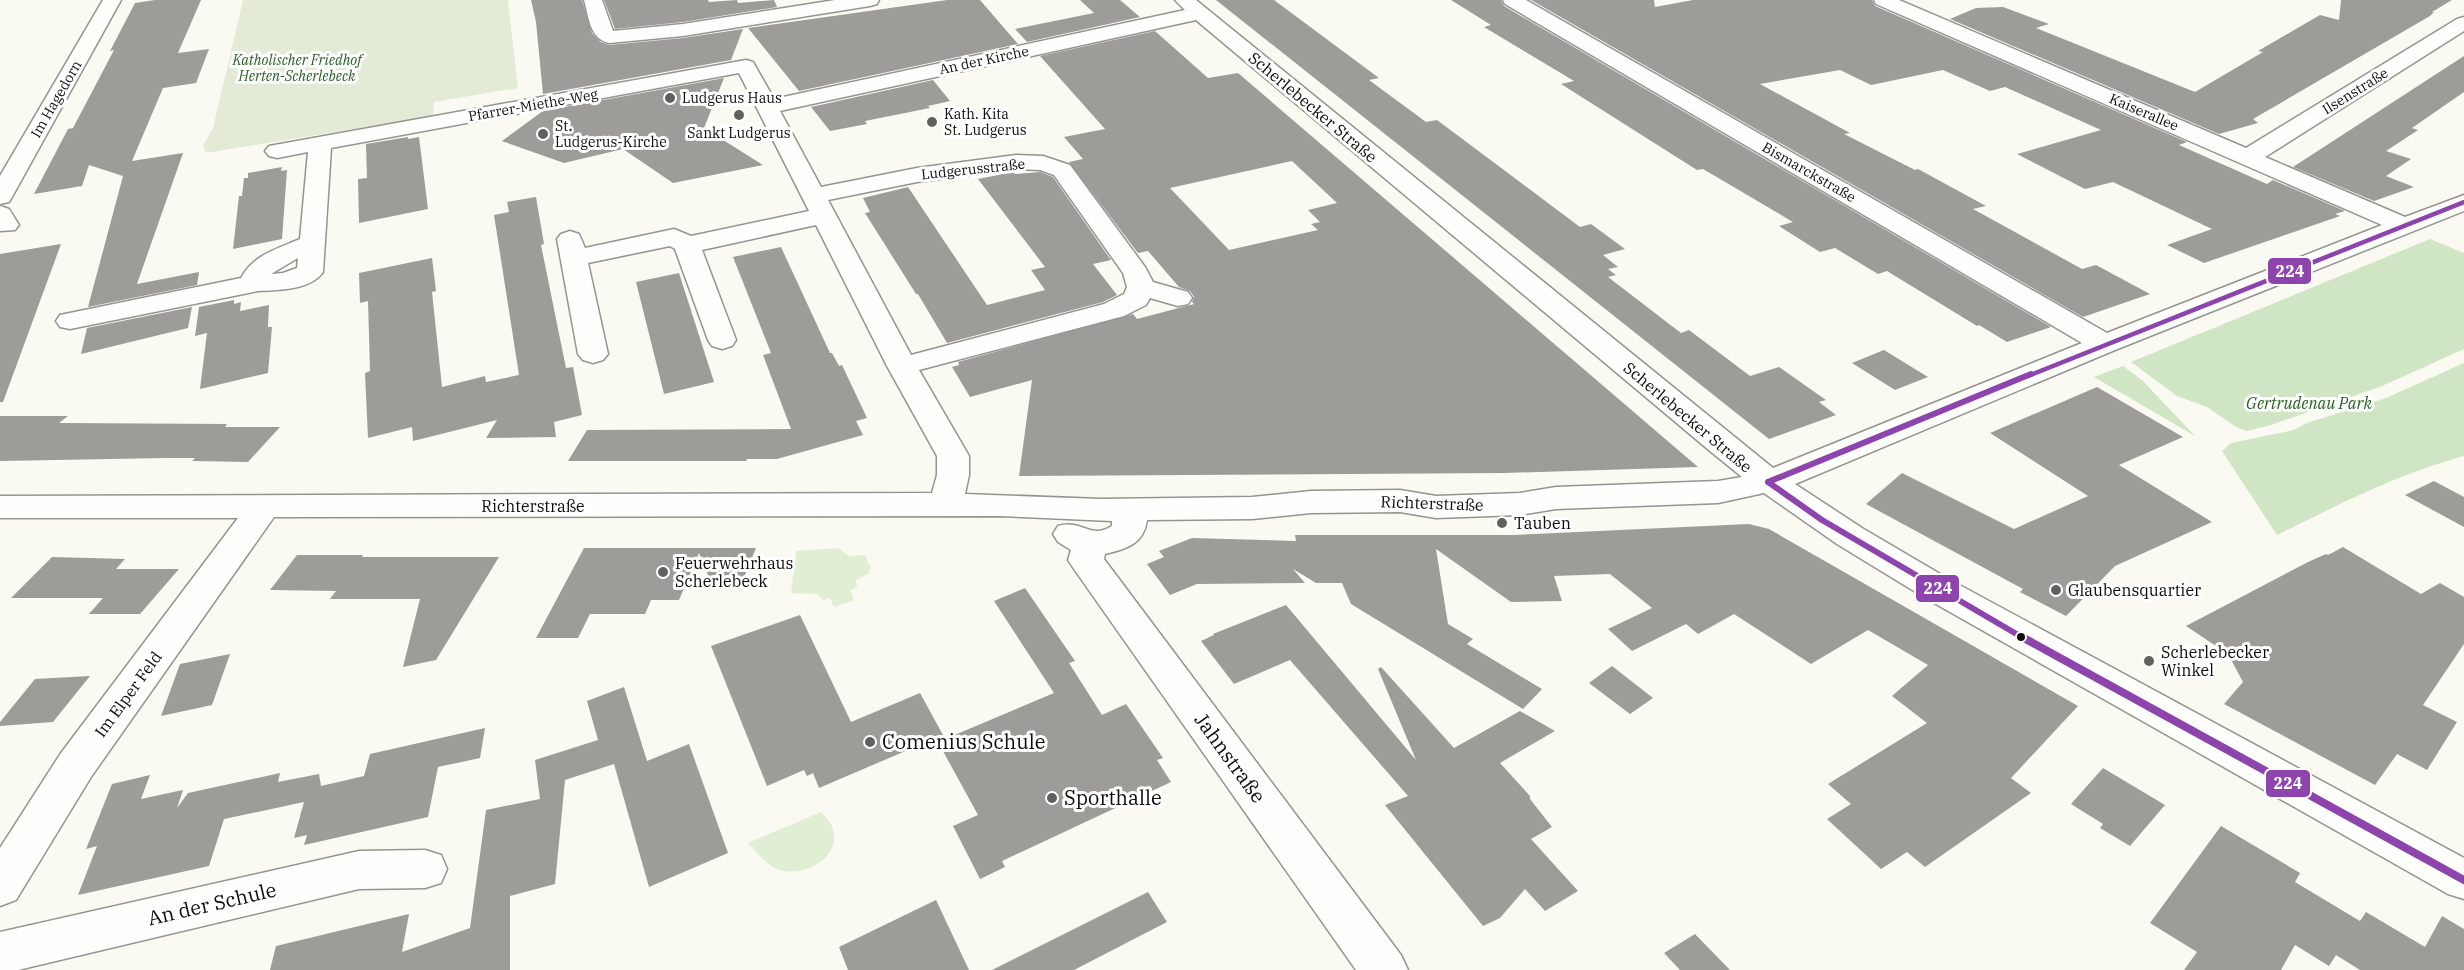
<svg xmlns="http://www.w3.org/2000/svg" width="2464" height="970" font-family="'IBM Plex Serif',serif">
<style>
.green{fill:#e0eed4}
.forest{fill:#d0e5c3}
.cemetery{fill:#e3ebd7}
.building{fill:#9d9c98;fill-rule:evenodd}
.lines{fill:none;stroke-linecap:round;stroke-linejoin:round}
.minor-casing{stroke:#949490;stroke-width:3}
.minor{fill:#fefefd;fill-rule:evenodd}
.bus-1-far2-casing{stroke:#fff;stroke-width:8}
.bus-1-far1-casing{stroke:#fff;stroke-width:10}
.bus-1-casing{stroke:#fff;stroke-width:12}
.bus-1-far2{stroke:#8e44ad;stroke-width:4.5}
.bus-1-far1{stroke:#8e44ad;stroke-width:6}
.bus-1{stroke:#8e44ad;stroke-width:8}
.poi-dot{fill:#60605d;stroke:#fff;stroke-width:2}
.bus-dot{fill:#0d0d0d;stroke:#fff;stroke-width:2}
.labels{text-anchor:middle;stroke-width:6;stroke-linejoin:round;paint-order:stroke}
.far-park-label{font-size:14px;font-style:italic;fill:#275f23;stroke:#fff}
.far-street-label{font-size:14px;fill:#0d0d0d;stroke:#fff}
.far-poi-label{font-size:14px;fill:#0d0d0d;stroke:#fff;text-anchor:start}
.street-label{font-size:16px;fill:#0d0d0d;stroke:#fff}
.park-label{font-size:16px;font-style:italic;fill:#275f23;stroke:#fff}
.poi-label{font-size:16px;fill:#0d0d0d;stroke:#fff;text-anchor:start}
.near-poi-label{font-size:20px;fill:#0d0d0d;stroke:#fff;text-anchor:start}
.near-street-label{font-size:20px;fill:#0d0d0d;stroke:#fff}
.line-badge{stroke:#fff;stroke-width:2}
.badge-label{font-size:16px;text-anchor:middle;font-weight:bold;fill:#fff}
</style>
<rect width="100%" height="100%" fill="#fafaf2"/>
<!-- green -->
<path class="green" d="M838 548 849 556 865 555 871 568 868 574 856 580 857 588 850 590 854 600 834 607 830 598 824 600 817 594 791 593 796 551Z
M821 812C861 849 801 886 771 866 762 860 755 850 748 843Z"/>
<!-- forest -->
<path class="forest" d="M2430 239 2464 253V349L2382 386 2271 425 2247 431 2236 427 2207 407 2177 396 2131 362Z
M2464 363V456C2397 474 2338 505 2277 535L2222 451 2231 443 2294 430 2307 423 2386 398Z
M2123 366 2142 380 2195 436 2094 377Z"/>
<!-- cemetery -->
<path class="cemetery" d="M243 0H508L518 88 434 102 433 116 206 153 203 146 213 128Z"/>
<!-- building -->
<path class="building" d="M155 0H201L178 53 209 49 196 83 163 88 132 161 183 153 137 284 199 272 197 285 88 307 123 176 89 165 82 186 34 194 68 129 73 128 114 50 110 51 135 3Z
M531 0H582L592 33 601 42 609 45 683 38 743 29 731 60 543 94 536 22Z
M604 0H708L709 2 737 0 738 3 774 0 777 7 683 22 615 29Z
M947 0H980L1018 44 799 91 748 28Z
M1080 0H1120L1140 17 1027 42 1015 29 1094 13Z
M1216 0H1274L1379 78 1369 80 1426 122 1437 120 1580 227 1591 224 1625 249 1603 255 1618 267 1608 269 1616 275 1608 277 1681 333 1689 330 1750 376 1779 367 1826 400 1819 402 1836 415 1769 439Z
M1451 0H1501L1504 6 2051 327 2007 342 1979 325 1977 326 1887 271 1878 274 1835 248 1820 252 1779 226 1793 222 1703 169 1697 170 1561 84 1574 81 1484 27 1491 25Z
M1531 0H1654L1655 7 1693 0H1872L1875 6 2187 142 2179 145 2267 184 2273 180 2345 211 2335 214 2340 216 2204 263 2167 245 2212 229 2113 182 2085 189 2017 154 2101 130 2005 87 1990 91 1943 70 1871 85 1840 70 1760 84 1850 133 1844 134 1915 170 1918 169 1986 206 1973 209 2082 269 2096 265 2150 294 2083 317Z
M2341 0H2452L2432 12H2434L2430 16 2253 119 2258 123 2219 134 1950 19 1976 8 2003 7 2049 24 2036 28 2195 92 2263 52 2258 51 2320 15 2339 20Z
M1155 31 1208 78 1238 73 1698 467 1504 473 1019 476 1032 380 970 397 952 367 959 365 958 362 1133 314 1137 319 1194 304 1192 302 1194 297 1190 291 1179 287 1148 251 1138 253 1069 162 1083 159 1064 137 1105 129 1040 56ZM1292 161 1337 203 1308 210 1320 222 1311 224 1318 230 1229 250 1170 188Z
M2464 56V92L2412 128 2418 130 2386 151 2411 159 2386 176 2414 187 2374 201 2293 167Z
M724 78 704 128 763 165 673 183 623 149 564 163 502 141 543 111Z
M933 80 950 101 928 106 930 108 865 121 867 124 830 131 811 107Z
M408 137V139L419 137 428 209 359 223 358 179 367 178 366 144Z
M282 167 281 171 287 170 282 239 233 249 239 196H242L244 178H248V173Z
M1013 172 1015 174 1040 172 1053 177 1111 260 1093 264 1117 295 1103 302 947 343 918 294H916L865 213 870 212 863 198 908 187 987 305 1045 290 1031 270 1045 267 978 179Z
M536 197 544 244 541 245 566 368 573 367 582 415 554 422 556 437 486 438 497 420 413 441 412 427 368 438 365 373 370 371 368 301 360 303 359 273 432 258 436 291 432 292 442 387 485 376 486 382 519 375 494 215 509 212 507 202Z
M61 244 3 402H0V254Z
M781 247 830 353H832L839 366 842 365 867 418 856 421 863 435 777 459H747L746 461H568L587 430 791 429 763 355 771 353 733 257Z
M679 273 714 382 664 394 636 282Z
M234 300V304L241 302 240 311 269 305 268 327H272L268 373 200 389 207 333 195 336 199 307Z
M192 307 188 328 81 354 87 328Z
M1884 350 1928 377 1895 390 1852 363Z
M2097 387 2183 437 2119 465 2212 522 2115 566 2066 616 2020 592 2023 589 1866 504 1902 473 2014 529 2088 496 1990 433Z
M0 416H68L59 423 227 424 225 427H280L248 462 192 461 195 458H166L0 461Z
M2434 481 2464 497V527L2405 495Z
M1749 524 1769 529 2078 706 2011 778 2031 793 1925 867 1907 852 1881 869 1827 819 1851 804 1828 784 1927 723 1892 696 1928 665 1868 630 1811 664 1734 614 1698 634 1686 624 1632 651 1608 629 1652 608 1610 574 1554 576 1562 601 1511 602 1436 549 1448 624 1473 639 1467 644 1542 689 1523 709 1351 604 1342 583H1316L1293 569 1305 583 1197 584 1170 595 1147 564 1164 557 1159 551 1192 538 1296 541 1295 535H1514Z
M2343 547 2421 594 2440 583 2464 597V644L2423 705 2457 722 2427 770 2397 754 2375 785 2224 704 2243 682 2228 654 2186 626 2308 562 2326 554 2328 555Z
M584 548H756L741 585H712L699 553 679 600H651L645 614H590L578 638H536Z
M297 555H363L362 557H499L436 660 403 667 420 599H330L336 591 270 590Z
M52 557 125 559 116 569H179L140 614H89L103 598H11Z
M1025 588 1075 661 1069 663 1102 715 1126 704 1163 758 1157 760 1171 782 1002 861 1005 867 980 879 953 826 978 815 938 742 1054 693 994 601Z
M1286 605 1416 760 1378 669 1381 667 1454 748 1520 711 1555 731 1500 763 1530 796V799L1552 827 1531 839 1578 891 1545 911 1525 889 1500 918 1483 926 1385 805 1408 796 1290 660 1234 684 1201 641 1214 635 1213 634Z
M800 615 851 722 920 693 943 735 819 788 813 773 807 776 804 770 767 786 711 646Z
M230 654 212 705 161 716 180 664Z
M1612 666 1653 698 1630 714 1589 683Z
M90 676 53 722 0 726V722L35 679Z
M624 687 647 761 689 744 728 853 649 887 614 764 565 780 555 884 510 896V970H270L276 946 409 914 402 952 470 928 486 810 540 799 535 760 598 740 587 701Z
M485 728 480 758 438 767 428 817 304 845 307 835 294 838 304 802 224 819 209 866 78 895 97 846 86 849 112 784 150 775 141 799 183 790 177 808 188 793 280 773 278 782 319 774 321 786 364 776 370 754Z
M2103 768 2165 805 2130 846 2100 828 2103 824 2071 804Z
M2221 826 2300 873 2295 882 2360 921 2366 912 2425 947 2442 916 2464 929V970H2360L2336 955 2329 966 2295 945 2281 970H2184L2197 952 2150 923Z
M1148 892 1167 922 1074 970H992Z
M936 900 969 970H848L839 947Z
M1695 934 1730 970H1680L1664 953Z"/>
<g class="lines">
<defs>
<path id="minor" d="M103 0H121L12 197 9 202 0 204V176Z
M584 0H602L613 31 683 24 835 0H879L877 4 870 6 683 36 609 43C589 38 589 17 584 0Z
M1175 0H1196L1773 468 2082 343 1505 4 1503 0H1526L2107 333 2382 225 1876 4 1874 0H1899L2246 148 2457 19 2464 17V31L2265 157 2405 217 2464 195V211L2115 350 1795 484 1862 528 1952 581 2464 858V899L2448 894 1927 599 1837 544 1764 493 1718 503 1556 509 1520 515 1436 518 1400 512 1311 513 1252 519 1147 520C1144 544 1126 549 1105 554L1104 559 1401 955 1408 970H1356L1074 569 1068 560 1071 550 1058 542 1053 534 1058 526C1082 519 1090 540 1112 526V521L1001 516 274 517 91 777 16 900 0 906V848L61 753 238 518H0V496L932 493 937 475V456L887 366 816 225 702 250 736 340 732 346 722 349 712 346 708 340 675 249 670 246 588 263 608 354 603 360 593 363 583 360 578 354 557 239 561 234 570 231 579 234 585 248 674 229 691 236 809 211 739 73 331 148 323 272C311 290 278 290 258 291L70 329 60 327 56 321 60 315 241 278C253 255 277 249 300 239L308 152 277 158 269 156 265 151 269 146 746 60 753 62 774 99 1185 10ZM1196 20 1710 451 1742 477 1718 481 1556 487 1520 493 1436 496 1400 490 1311 491 1252 497 1101 499 965 494 969 475V456L919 370 1124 316 1146 305 1150 298 1178 306 1188 304 1192 298 1188 292 1153 282 1145 267 1070 165 1043 156 1016 155 917 168 821 187 780 111ZM1016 169 1040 170 1054 175 1123 273 1127 287 1124 294 1104 304 911 355 828 200 917 182ZM298 258 297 268 283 273 271 274Z
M0 206 9 209 19 225 15 230 0 231Z
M425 850 441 855 447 869 441 883 425 888 359 889 18 970H0V932L359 851Z"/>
</defs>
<!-- minor casing -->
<use href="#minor" class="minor-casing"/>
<!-- minor -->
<use href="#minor" class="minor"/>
<defs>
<path id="bus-1-far2" d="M2028 376 2464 202"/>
<path id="bus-1-far1" d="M1768 482 1822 520 2025 639
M1768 482 2031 374"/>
<path id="bus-1" d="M2022 637 2464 880"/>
</defs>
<!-- bus-1-far2 casing -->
<use href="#bus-1-far2" class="bus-1-far2-casing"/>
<!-- bus-1-far1 casing -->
<use href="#bus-1-far1" class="bus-1-far1-casing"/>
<!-- bus-1 casing -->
<use href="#bus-1" class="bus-1-casing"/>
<!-- bus-1-far2 -->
<use href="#bus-1-far2" class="bus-1-far2"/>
<!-- bus-1-far1 -->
<use href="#bus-1-far1" class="bus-1-far1"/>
<!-- bus-1 -->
<use href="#bus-1" class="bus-1"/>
</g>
<!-- markers -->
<g class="poi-dot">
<circle cx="670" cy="98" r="6"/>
<circle cx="739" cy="115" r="6"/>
<circle cx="932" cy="122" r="6"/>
<circle cx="543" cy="134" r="6"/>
<circle cx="1502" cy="523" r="6"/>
<circle cx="663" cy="572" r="6"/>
<circle cx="2056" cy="590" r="6"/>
<circle cx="2149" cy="661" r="6"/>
<circle cx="870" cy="742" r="6"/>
<circle cx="1052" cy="798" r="6"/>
</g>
<circle class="bus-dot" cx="2021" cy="637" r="5"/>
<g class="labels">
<!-- far-park labels -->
<g class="far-park-label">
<text x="297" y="65">Katholischer Friedhof<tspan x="297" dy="16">Herten-Scherlebeck</tspan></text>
</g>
<!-- far-street labels -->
<g class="far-street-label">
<text transform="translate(984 60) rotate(-12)" y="5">An der Kirche</text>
<text transform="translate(2355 91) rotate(-32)" y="5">Ilsenstraße</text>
<text transform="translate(56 99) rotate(-60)" y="5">Im Hagedorn</text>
<text transform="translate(533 105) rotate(-10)" y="5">Pfarrer-Miethe-Weg</text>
<text transform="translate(2144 112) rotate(23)" y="5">Kaiserallee</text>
<text transform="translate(973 169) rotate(-6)" y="5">Ludgerusstraße</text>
<text transform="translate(1809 172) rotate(30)" y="5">Bismarckstraße</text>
</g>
<!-- far-poi labels -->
<g class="far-poi-label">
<text x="682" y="103">Ludgerus Haus</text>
<text x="944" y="119">Kath. Kita<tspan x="944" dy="16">St. Ludgerus</tspan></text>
<text x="555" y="131">St.<tspan x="555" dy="16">Ludgerus-Kirche</tspan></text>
<text x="739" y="138" text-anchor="middle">Sankt Ludgerus</text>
</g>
<!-- street labels -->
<g class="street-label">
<text transform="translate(1313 107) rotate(40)" y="6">Scherlebecker Straße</text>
<text transform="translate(1688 417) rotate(40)" y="6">Scherlebecker Straße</text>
<text transform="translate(1432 503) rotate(2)" y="6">Richterstraße</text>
<text x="533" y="512">Richterstraße</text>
<text transform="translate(128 694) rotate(-54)" y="6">Im Elper Feld</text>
</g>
<!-- park labels -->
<g class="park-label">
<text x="2309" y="409">Gertrudenau Park</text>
</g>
<!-- poi labels -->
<g class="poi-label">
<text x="1514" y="529">Tauben</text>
<text x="675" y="569">Feuerwehrhaus<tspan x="675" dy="18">Scherlebeck</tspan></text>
<text x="2068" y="596">Glaubensquartier</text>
<text x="2161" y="658">Scherlebecker<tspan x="2161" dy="18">Winkel</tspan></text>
</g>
<!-- near-poi labels -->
<g class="near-poi-label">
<text x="882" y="749">Comenius Schule</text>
<text x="1064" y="805">Sporthalle</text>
</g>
<!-- near-street labels -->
<g class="near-street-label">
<text transform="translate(1230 758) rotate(54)" y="7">Jahnstraße</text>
<text transform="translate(212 904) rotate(-13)" y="7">An der Schule</text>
</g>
</g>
<g class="line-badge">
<rect x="2267" y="257" width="45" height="28" rx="6" fill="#8e44ad"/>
<rect x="1915" y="574" width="45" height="29" rx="6" fill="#8e44ad"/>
<rect x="2265" y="769" width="46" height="29" rx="6" fill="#8e44ad"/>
</g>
<g class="badge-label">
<text x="2290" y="277">224</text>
<text x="1938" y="594">224</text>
<text x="2288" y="789">224</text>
</g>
</svg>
